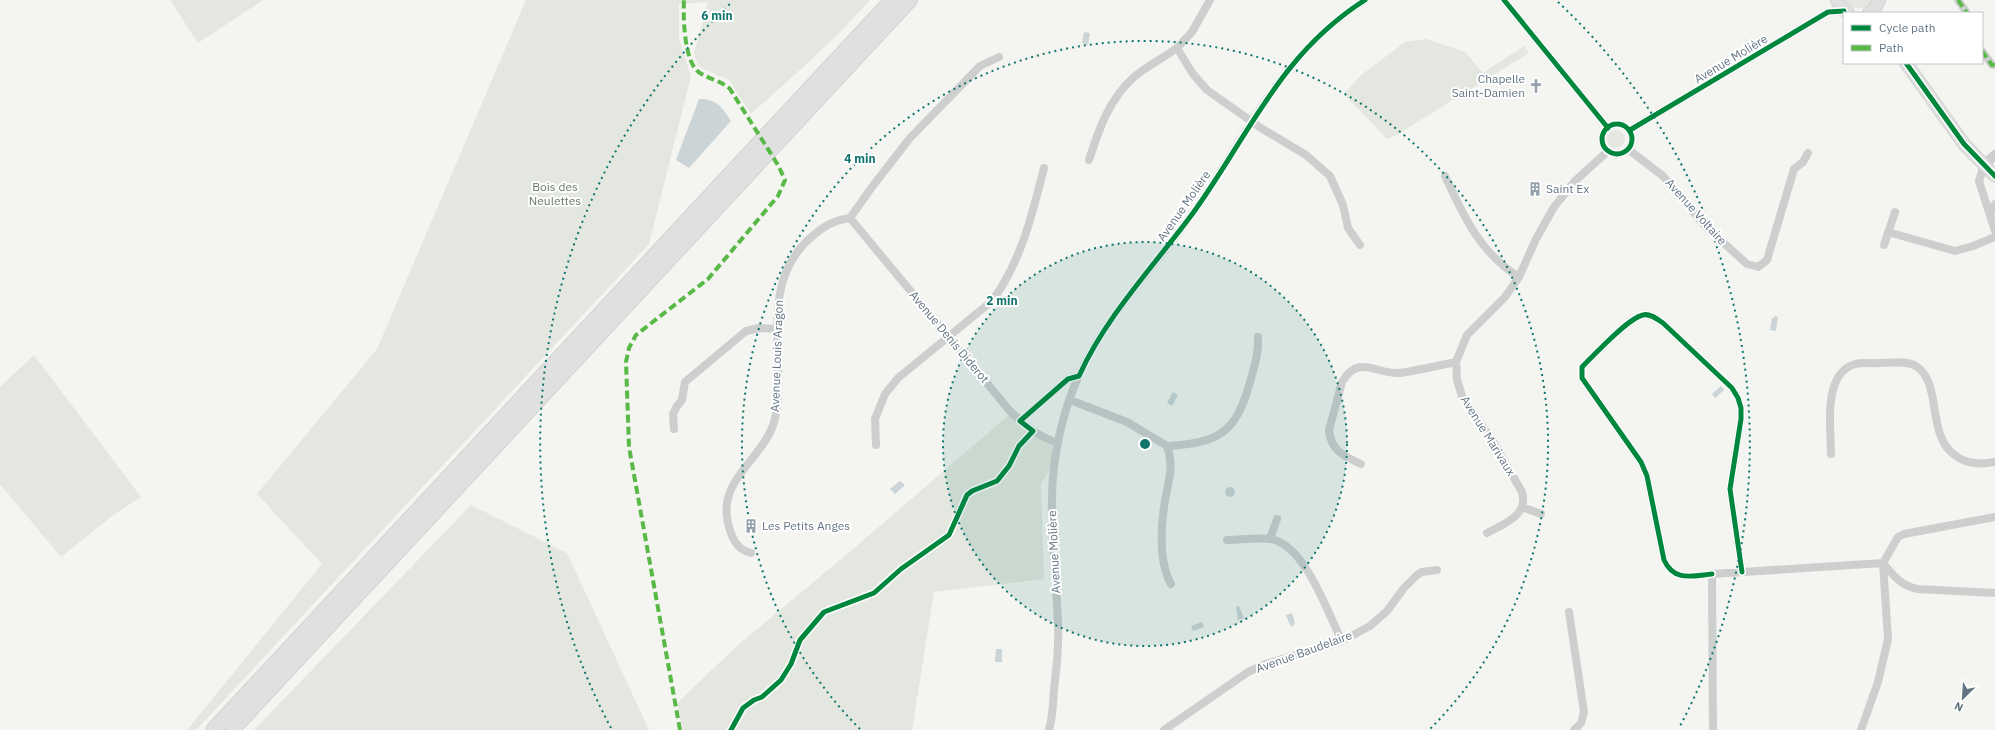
<svg xmlns="http://www.w3.org/2000/svg" width="1995" height="730" font-family="'IBM Plex Sans',sans-serif">
<style>
.green{fill:#e3e7df}
.water{fill:#cbd4d6}
.lines{fill:none;stroke-linecap:round;stroke-linejoin:round}
.secondary-casing{stroke:#d0d1d1;stroke-width:14}
.trunk-casing{stroke:#d1d2d1;stroke-width:16}
.minor{stroke:#cdcece;stroke-width:8}
.tertiary{stroke:#cdcece;stroke-width:10}
.secondary{stroke:#e0e0e1;stroke-width:12}
.trunk{stroke:#e0e0e1;stroke-width:14}
.quiet{stroke:#58b947;stroke-width:4;stroke-dasharray:8 4;stroke-linecap:butt}
.cycleway-casing{stroke:#fff;stroke-width:8}
.cycleway{stroke:#00873e;stroke-width:5}
.ring{fill:none;stroke:#0f766e;stroke-width:2;stroke-dasharray:2 4}
.labels{text-anchor:middle;stroke-width:4;stroke-linejoin:round;paint-order:stroke}
.street-label{font-size:12px;fill:#627483;stroke:#fff}
.poi-label{font-size:12px;fill:#627483;stroke:#fff;text-anchor:start}
.park-label{font-size:12px;fill:#667a61;stroke:#fff}
.centre{fill:#0f766e;stroke:#fff;stroke-width:2}
.ring-label{font-size:12px;text-anchor:middle;font-weight:bold;fill:#0f766e;stroke:#fff;stroke-width:4;stroke-linejoin:round;paint-order:stroke}
</style>
<rect width="100%" height="100%" fill="#f4f4f1"/>
<!-- green -->
<path class="green" d="M170 0H263L198 43Z
M526 0H870C834 41 792 77 751 114L729 80 701 68 697 63 694 53 708 2 679 4V39L691 76 649 244 196 730H187L322 564 257 494 377 349Z
M1845 0H1871C1865 11 1852 11 1845 0Z
M1426 39 1465 52 1483 73 1524 46 1529 53 1398 134 1387 139 1344 94 1360 76 1405 42Z
M1607 139a9 9 0 1 1 18 0a9 9 0 1 1-18 0Z
M34 355 141 497 112 516 61 557 0 484V387Z
M1009 415 1031 435 1054 447 1050 469 1041 484 1044 579 934 592 912 730H683L677 703 738 645 846 555Z
M471 505 567 553 649 730H254Z"/>
<!-- water -->
<path class="water" d="M1084 32 1090 33 1088 45 1082 43Z
M699 99C717 99 722 107 731 121L689 168 676 160Z
M1774 316 1778 317 1776 331 1770 330 1772 318H1774Z
M1721 386 1724 390 1715 398 1712 394Z
M1173 392 1178 395 1172 406 1167 403Z
M900 481 905 485 895 494 890 489Z
M1225 492a5 5 0 1 1 10 0a5 5 0 1 1-10 0Z
M1239 606 1244 618 1238 620 1236 607Z
M1292 613 1295 623 1292 627 1290 625 1286 615Z
M1202 622 1204 627 1193 631 1191 626Z
M996 649H1002V662H995Z"/>
<g class="lines">
<defs>
<path id="secondary" d="M1837 0 1840 6 1848 13
M1869 13 1875 8 1879 0
M1906 63 1964 144 1995 176"/>
<path id="trunk" d="M213 730 892 0
M232 730 910 0"/>
</defs>
<!-- secondary casing -->
<use href="#secondary" class="secondary-casing"/>
<!-- trunk casing -->
<use href="#trunk" class="trunk-casing"/>
<!-- minor -->
<path class="minor" d="M1210 0 1192 32 1177 48 1193 74 1207 90 1261 128 1306 155 1330 176 1343 205 1348 228 1360 245
M1504 0 1608 128
M1958 0 1967 13
M1982 51 1992 65H1995
M1602 139a15 15 0 1 1 30 0a15 15 0 1 1-30 0Z
M1630 130 1828 12 1844 11
M1629 150 1663 176 1705 226 1747 264 1758 267 1767 260 1794 169 1803 162 1808 153
M1089 160C1099 129 1109 99 1134 77 1147 66 1163 58 1177 48
M1984 165 1979 181 1995 231
M1445 176C1463 215 1480 253 1519 277
M1990 215 1995 204
M850 218 1010 411C1025 425 1038 437 1058 443
M850 218 872 187 910 138 980 66 999 57
M1888 232 1955 251 1973 246 1995 237
M1884 245 1895 212
M1070 400 1127 422 1167 446C1174 465 1169 480 1165 500 1161 526 1158 561 1171 584
M1020 421 1068 379 1079 376
M674 429 673 414 677 406 682 400 685 382 746 331 759 328 778 329
M876 445 875 419 885 394 898 378 992 301C1021 262 1032 215 1044 168
M1167 446C1219 443 1236 433 1250 382 1254 367 1259 353 1258 337
M1831 454C1831 428 1822 374 1855 364 1863 362 1872 364 1880 363 1890 363 1906 360 1916 366 1941 382 1928 429 1950 451 1963 464 1978 465 1995 462
M1361 464C1344 456 1331 451 1329 430L1342 382C1359 353 1377 375 1400 373 1419 370 1437 366 1456 362
M1522 507 1541 514
M1995 517 1904 534 1898 537 1883 563C1894 576 1900 585 1917 589L1995 593
M1487 533C1504 524 1529 515 1522 492L1494 443 1462 396 1457 380 1456 362 1467 335 1505 297 1519 277 1536 239 1554 207 1575 181 1608 151
M1270 539 1277 519
M1227 540C1240 540 1256 537 1270 539 1305 544 1327 612 1342 641
M751 553C740 550 735 544 731 533 710 478 768 461 776 414 786 355 759 286 808 240 821 228 833 220 850 218
M1712 574C1692 576 1674 582 1664 560L1647 476 1641 462 1582 378V367C1594 355 1628 318 1643 315 1650 313 1657 319 1663 323L1732 388 1738 398 1741 408V419L1730 489 1742 572
M1569 612 1584 712 1581 723 1574 730
M1049 730C1053 717 1053 702 1054 689 1057 666 1059 644 1058 622 1056 570 1048 518 1054 467 1059 425 1072 384 1093 348 1124 296 1166 253 1200 203 1252 126 1283 53 1365 0
M1164 730 1248 672 1266 664 1342 641 1370 626 1387 611 1404 588 1417 575 1422 572 1437 570
M1713 730 1712 574 1883 563 1888 639 1878 682 1861 730"/>
<!-- tertiary -->
<path class="tertiary" d="M1984 165 1995 155"/>
<!-- secondary -->
<use href="#secondary" class="secondary"/>
<!-- trunk -->
<use href="#trunk" class="trunk"/>
<!-- quiet -->
<path class="quiet" d="M1958 0 1967 13
M1982 51 1992 65H1995
M680 730 629 447 626 362 629 348 636 335 708 279 778 196 785 180 778 165 730 89C720 80 711 80 700 73 684 64 683 17 684 0"/>
<defs>
<path id="cycleway" d="M1504 0 1608 128
M1906 63 1964 144 1995 176
M1602 139a15 15 0 1 1 30 0a15 15 0 1 1-30 0Z
M1630 130 1828 12 1844 11
M1712 574C1692 576 1674 582 1664 560L1647 476 1641 462 1582 378V367C1594 355 1628 318 1643 315 1650 313 1657 319 1663 323L1732 388 1738 398 1741 408V419L1730 489 1742 572
M731 730 743 708 754 700 762 697 781 680 791 664 800 640 824 612 874 593 901 569 949 535 967 495 972 491 997 481 1009 466 1019 446 1033 431 1020 421 1068 379 1079 376C1106 316 1154 266 1193 213 1250 134 1279 55 1365 0"/>
</defs>
<!-- cycleway casing -->
<use href="#cycleway" class="cycleway-casing"/>
<!-- cycleway -->
<use href="#cycleway" class="cycleway"/>
</g>
<!-- distance rings -->
<circle cx="1145" cy="444" r="202" fill="#0f766e" fill-opacity=".12"/>
<g class="ring">
<circle cx="1145" cy="444" r="202"/>
<path d="M860 729A403 403 0 1 1 1430 729"/>
<path d="M611 728A605 605 0 0 1 732 2M1558 2A605 605 0 0 1 1679 728"/>
</g>
<!-- icons -->
<defs>
<symbol id="church-bare" viewBox="-9 -9 18 18"><path d="M-1.2-6h2.4v3.5h3.3v2.4h-3.3V6h-2.4V-.1h-3.3v-2.4h3.3Z" fill="#95a1aa" stroke="#fff" stroke-width="2.5" paint-order="stroke"/></symbol>
<symbol id="building-bare" viewBox="-9 -9 18 18"><path d="M-4-6H4V6H1V3H-1V6H-4ZM-2.5-4.3h1.7v1.8h-1.7ZM.8-4.3h1.7v1.8H.8ZM-2.5-1h1.7V.8h-1.7ZM.8-1h1.7V.8H.8Z" fill="#95a1aa" stroke="#fff" stroke-width="2.5" paint-order="stroke"/></symbol>
</defs>
<g fill-rule="evenodd">
<use href="#church-bare" x="1526" y="76" width="20" height="20"/>
<use href="#building-bare" x="1525" y="179" width="20" height="20"/>
<use href="#building-bare" x="741" y="516" width="20" height="20"/>
</g>
<g class="labels">
<!-- street labels -->
<g class="street-label">
<text transform="translate(1731 59) rotate(-31)" y="4">Avenue Molière</text>
<text transform="translate(1184 206) rotate(-55)" y="4">Avenue Molière</text>
<text transform="translate(1696 212) rotate(48)" y="4">Avenue Voltaire</text>
<text transform="translate(949 337) rotate(50)" y="4">Avenue Denis Diderot</text>
<text transform="translate(777 356) rotate(-88)" y="4">Avenue Louis Aragon</text>
<text transform="translate(1488 436) rotate(58)" y="4">Avenue Marivaux</text>
<text transform="translate(1054 552) rotate(-93)" y="4">Avenue Molière</text>
<text transform="translate(1304 652) rotate(-20)" y="4">Avenue Baudelaire</text>
</g>
<!-- poi labels -->
<g class="poi-label">
<text x="1525" y="83" text-anchor="end">Chapelle<tspan x="1525" dy="14">Saint-Damien</tspan></text>
<text x="1546" y="193">Saint Ex</text>
<text x="762" y="530">Les Petits Anges</text>
</g>
<!-- park labels -->
<g class="park-label">
<text x="555" y="191">Bois des<tspan x="555" dy="14">Neulettes</tspan></text>
</g>
</g>
<circle cx="1145" cy="444" r="6" class="centre"/>
<g class="ring-label">
<text x="717" y="20">6 min</text>
<text x="860" y="163">4 min</text>
<text x="1002" y="305">2 min</text>
</g>
<!-- legend -->
<rect x="1843" y="12" width="140" height="52" fill="#ffffff" stroke="#c0c7cd"/>
<rect x="1851" y="25" width="20" height="6" fill="#00873e" stroke="#c0c7cd"/>
<text x="1879" y="32" font-size="12" fill="#627483">Cycle path</text>
<rect x="1851" y="45" width="20" height="6" fill="#58b947" stroke="#c0c7cd"/>
<text x="1879" y="52" font-size="12" fill="#627483">Path</text>
<!-- north arrow -->
<g transform="translate(1963 698) rotate(205)" stroke="#ffffff" stroke-width="3" paint-order="stroke">
<path d="M0-3L7 15L0 10L-7 15Z" fill="#627483"/>
<text y="-6" font-size="11" font-weight="bold" text-anchor="middle" fill="#627483">N</text>
</g>
</svg>
